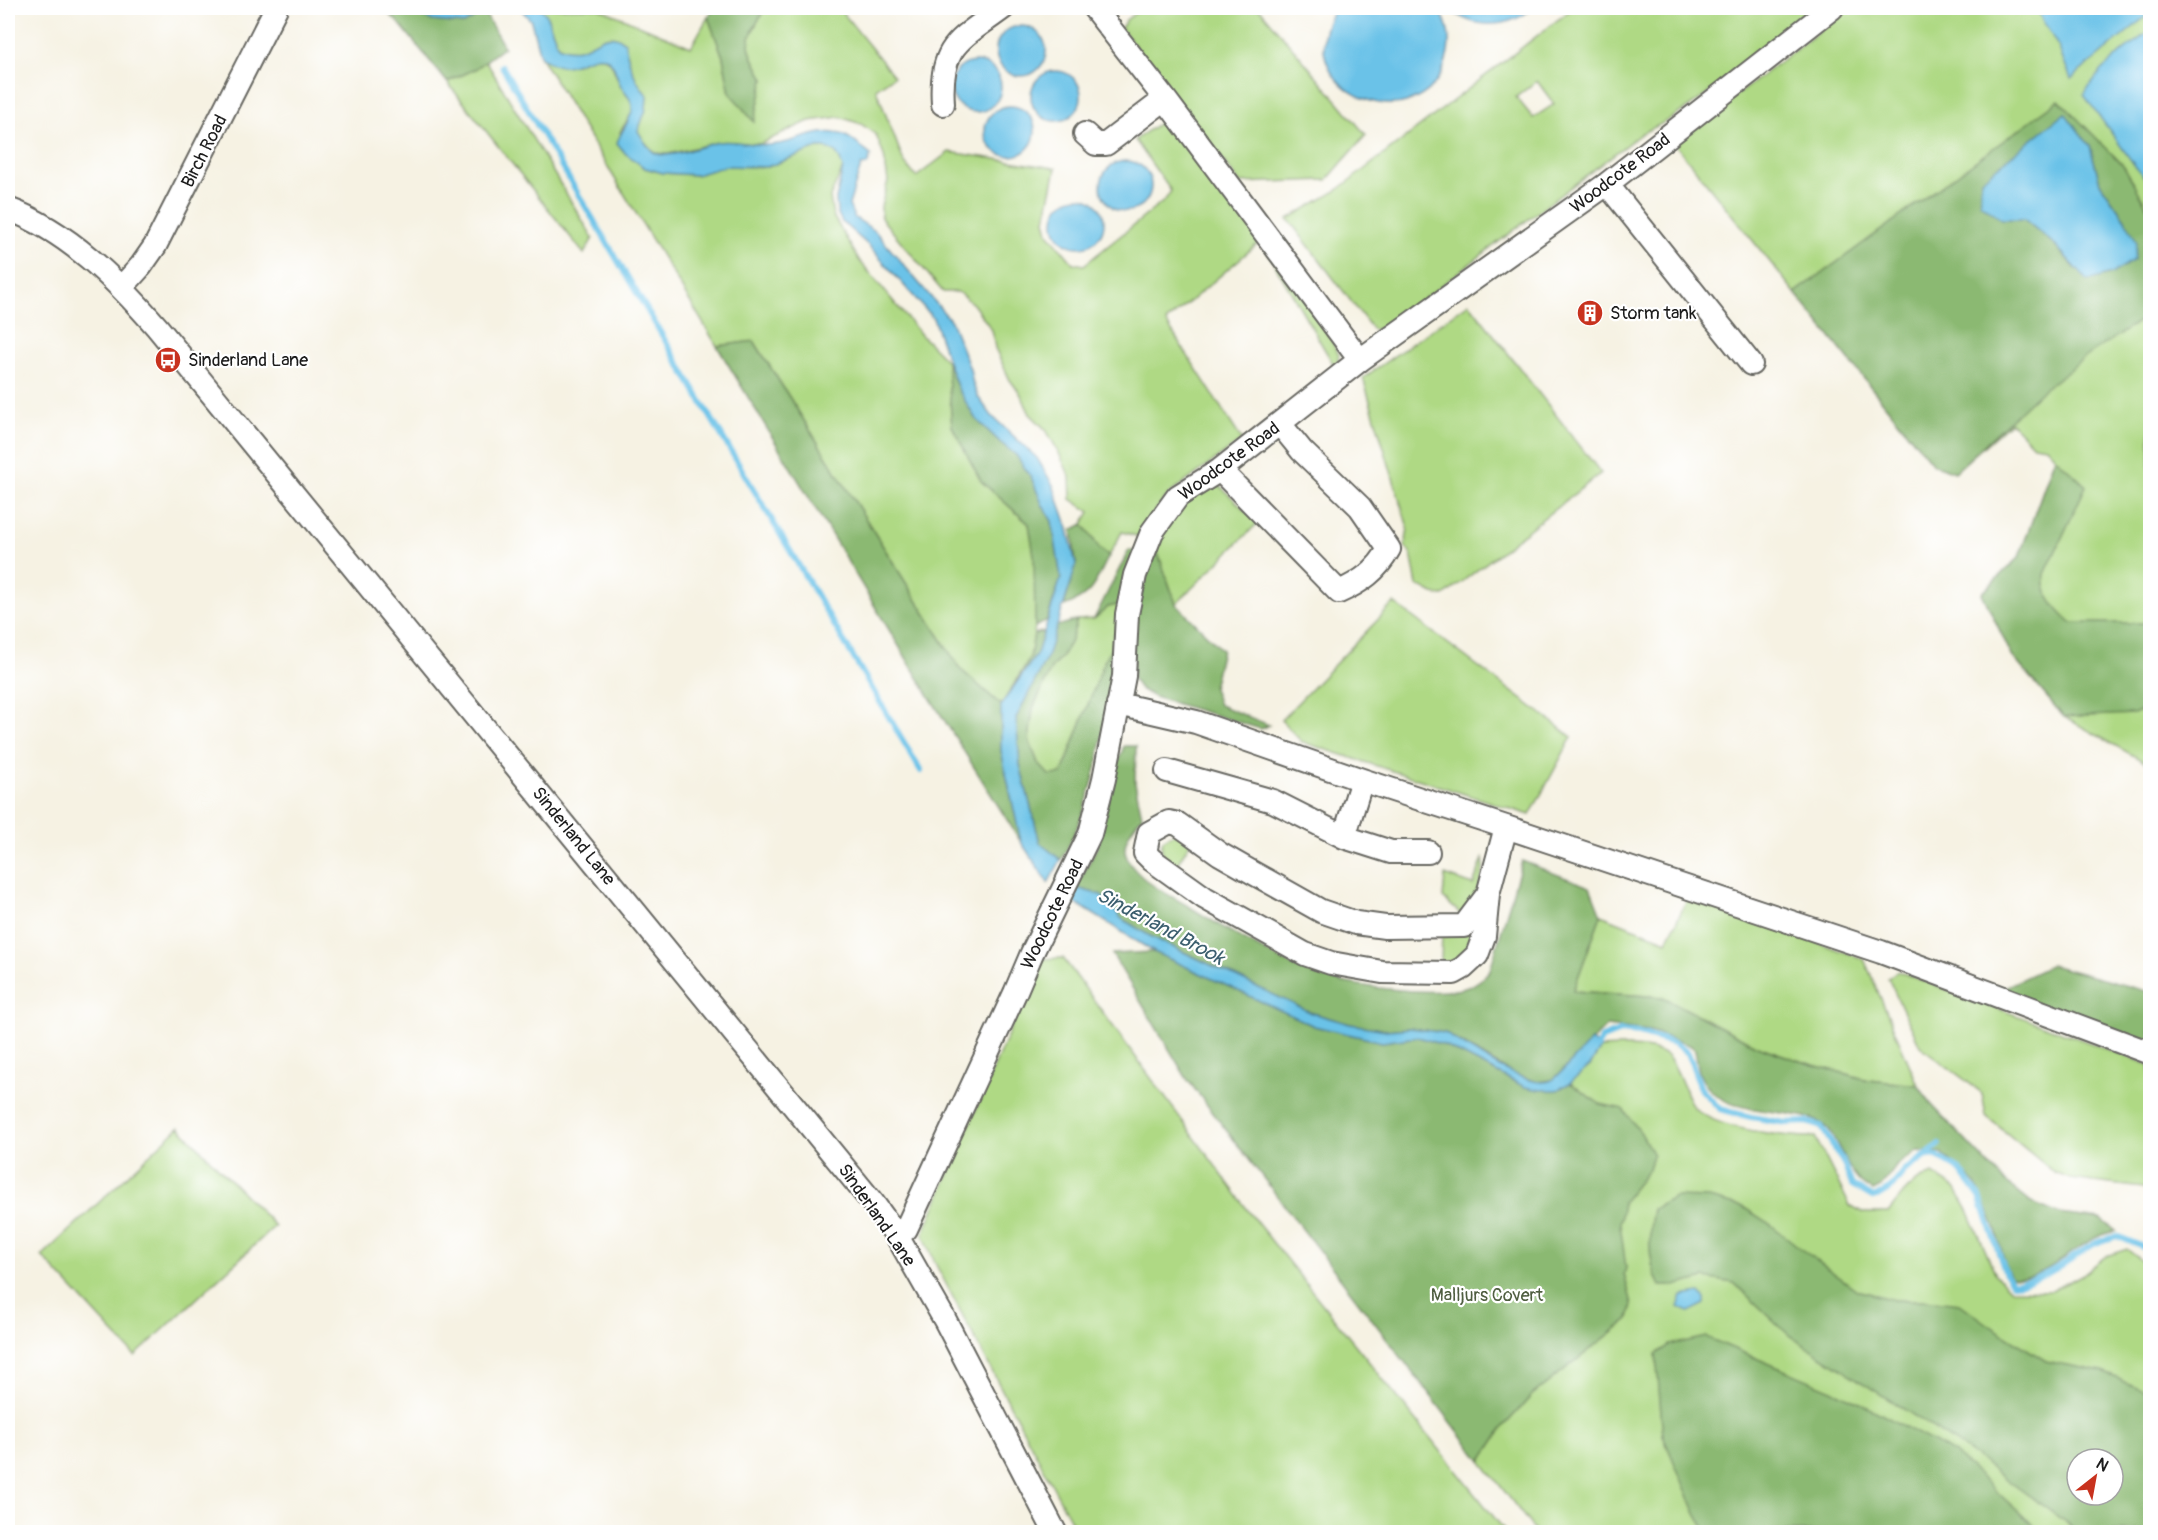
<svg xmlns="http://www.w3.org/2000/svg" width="2158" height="1540" font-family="Pangolin,sans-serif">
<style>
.green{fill:#afd984;stroke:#667a50;stroke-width:1.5;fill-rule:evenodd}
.forest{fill:#8bb972;stroke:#546a47;stroke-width:1.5;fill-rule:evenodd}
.water{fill:#6ac2e8;stroke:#436f82;stroke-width:1.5}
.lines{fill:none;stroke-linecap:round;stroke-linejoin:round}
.stream{stroke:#6ac2e8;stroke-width:6}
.minor-casing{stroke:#686762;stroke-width:26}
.minor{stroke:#fff;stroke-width:22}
.labels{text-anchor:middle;stroke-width:4.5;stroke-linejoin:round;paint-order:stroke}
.street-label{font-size:18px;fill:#1c1c1c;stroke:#fff}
.poi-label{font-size:18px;fill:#1c1c1c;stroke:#fff;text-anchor:start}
.park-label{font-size:18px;fill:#4f5e40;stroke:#fff}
.water-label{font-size:20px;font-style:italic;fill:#3b5e6e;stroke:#fff}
</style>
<rect width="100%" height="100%" fill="#fff"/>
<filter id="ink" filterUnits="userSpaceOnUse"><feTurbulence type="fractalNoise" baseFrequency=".0167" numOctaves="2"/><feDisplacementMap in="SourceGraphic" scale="12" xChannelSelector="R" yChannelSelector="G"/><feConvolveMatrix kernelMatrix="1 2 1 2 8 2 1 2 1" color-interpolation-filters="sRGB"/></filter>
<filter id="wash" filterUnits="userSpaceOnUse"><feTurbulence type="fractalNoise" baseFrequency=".008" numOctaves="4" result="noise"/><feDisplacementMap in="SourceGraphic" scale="24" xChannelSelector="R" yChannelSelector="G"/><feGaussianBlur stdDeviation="1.35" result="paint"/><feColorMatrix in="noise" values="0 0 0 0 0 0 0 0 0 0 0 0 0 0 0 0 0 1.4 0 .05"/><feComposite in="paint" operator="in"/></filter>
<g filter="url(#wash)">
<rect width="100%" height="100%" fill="#f6f2e3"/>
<!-- green -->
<path class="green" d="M540 8H599L691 47 708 17 723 57 730 93 754 121 764 79C743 41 745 45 765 8H839L894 76 876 89 904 162 916 177 949 152 1056 168 1045 220 1048 233 1073 263 1084 265 1165 200 1171 191 1135 140 1166 118 1318 314 1339 355C1338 365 1332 375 1325 382L1321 378 1335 367 1261 241 1166 322 1242 440 1169 494 1155 511 1143 538 1122 532 1109 556 1099 548 1083 524 1090 512 1071 499 1070 477 1058 451 1046 430 1030 414 1020 393 1010 380 995 348 992 330 973 304 958 292H943L881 218V206L888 181 884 156 876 135 861 124 840 117 809 121 760 144 720 142 668 154 655 153 643 140 638 131 646 109 647 95C634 80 628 62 625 42 605 27 599 45 581 50 573 52 565 49 558 46L546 14Z
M1142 8H1259L1366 135 1327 180 1240 183 1121 28 1126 20Z
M1573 8H1811C1762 48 1700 109 1642 133L1388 326 1373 330 1288 219 1339 189ZM1537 81 1554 104 1533 118 1516 97Z
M1850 8H2150V765L2064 717 2012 656 1982 593 2019 557 2055 457 2046 447 2033 445 2011 422 1955 472 1933 464 1674 143Z
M540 56 549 62 577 64 594 56 602 57 611 63 621 87 633 103 632 113 620 132 625 153 645 168 663 173 696 175 725 166 767 167 817 148H827L835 152 840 159 843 168 830 197 833 216 859 260 922 336 947 361 952 426 981 481 1029 524 1035 556V627L1030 658 1001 705 960 669 754 341 717 346Z
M486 61 593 238 584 254 447 82 475 69Z
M1469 303 1601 473 1444 596 1433 594 1417 585 1411 553 1405 547 1408 528 1363 378Z
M1219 485 1258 523 1176 604 1155 545 1170 516 1207 486Z
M1122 603 1111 649 1104 662 1062 774 1049 776 1038 763 1029 740 1033 708 1052 667 1060 659 1070 643 1077 620 1094 619 1108 607Z
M1394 603 1572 737 1530 815 1302 742 1281 720Z
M1174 833 1192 840 1176 866C1166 858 1158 854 1163 840Z
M1483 859C1487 874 1472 904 1464 917L1443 898 1445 875 1473 885Z
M1689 896 1864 959 1918 1085 1868 1080 1803 1062 1757 1046 1663 997 1573 991 1601 915 1667 941Z
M1442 932 1474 933 1471 948 1458 961 1441 964Z
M1063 958 1258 1224 1506 1532H1077L936 1265 923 1234 1040 959Z
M1897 971 2150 1065V1189L2070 1179 2055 1173 1986 1116 1982 1093 1920 1046 1888 978Z
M1399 1039 1590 1066 1601 1048C1618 1047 1655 1044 1668 1057 1675 1065 1679 1075 1683 1085 1686 1094 1692 1107 1699 1112 1724 1130 1785 1137 1815 1137L1850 1206 1862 1213H1888C1902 1195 1911 1181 1933 1174L1955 1188 1968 1210 1996 1275 2011 1290 2052 1291 2083 1274 2106 1256 2127 1249 2150 1268V1532H1536L1481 1461 1505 1425 1532 1395 1629 1319 1497 1166ZM2077 1459H2113V1495H2077Z
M179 1127 275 1226 135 1356 42 1256Z"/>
<!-- forest -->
<path class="forest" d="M382 8H402L433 21 464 24 484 12 504 47 475 69 447 82 399 23Z
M714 8H765C745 45 743 41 764 79L754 122 730 93 723 57 708 17Z
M2059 100 2124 166 2150 212V314L2083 359 2040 392 1955 472 1933 464 1795 293ZM2065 114 2090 146 2100 183 2125 219 2075 268 2055 245 2024 219Z
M754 341 960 669 1001 705V751L1021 842 931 699 717 346Z
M947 361 958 389 975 418 1001 443 1016 455 1031 477 1043 506 1052 521 1061 578 1047 620 1035 627 1034 556 1029 524 981 481 952 426Z
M2055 457 2086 486 2045 574C2042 594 2056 610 2071 623H2150V706L2134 714 2064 717 2012 656 1982 593 2019 557Z
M1083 524 1099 548 1109 556C1095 582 1094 596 1064 606L1076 564 1072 530Z
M1155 545 1176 604 1222 650 1213 688 1219 705 1269 725 1261 729 1154 697 1140 689 1133 679V625Z
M1129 550 1138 553C1132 575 1124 597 1120 620 1107 700 1103 788 1061 860L1040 843 1020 765 1016 718 1047 657 1057 626 1077 620 1070 643 1060 659 1052 667 1033 708 1029 740 1038 763 1049 775 1062 774 1104 662 1111 649 1122 604 1108 607 1094 619Z
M1044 631 1037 654 1011 690 1030 658 1034 634Z
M1124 746H1136L1135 783 1142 816C1132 828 1119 844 1128 860 1140 882 1170 895 1190 907 1228 931 1268 955 1310 973 1339 986 1439 998 1468 987 1478 983 1483 978 1490 970L1522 861 1590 887 1601 915 1573 991 1663 997 1757 1046 1803 1062 1868 1080 1918 1085 1931 1104 2003 1180 2030 1202 2059 1214 2101 1219 2116 1231C2108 1233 2100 1235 2093 1239 2070 1251 2039 1284 2011 1277L2006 1267 1995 1227 1975 1183 1942 1153 1917 1151 1897 1165 1881 1187 1873 1191C1870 1188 1865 1187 1862 1184 1846 1171 1835 1130 1821 1123 1785 1104 1723 1121 1701 1077 1697 1069 1697 1058 1695 1050L1691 1046 1650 1031 1607 1026 1553 1080 1537 1082 1513 1074 1445 1033 1410 1028 1386 1030 1350 1024 1312 1013 1150 936 1122 919 1101 895 1076 888 1099 843 1112 778Z
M1154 952 1314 1026 1382 1042 1418 1037 1443 1045 1525 1087 1557 1090 1570 1083 1600 1104 1623 1109 1641 1133 1653 1155 1649 1169 1623 1202 1620 1224 1626 1268 1624 1274 1632 1304 1629 1319 1532 1395 1505 1425 1481 1461 1187 1079 1112 954Z
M2051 965 2150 992V1045L1999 990Z
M1675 1197 1709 1198 1743 1207 1770 1224 1805 1252 1857 1290 1895 1300H1924L1960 1304 1992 1327 2046 1361 2103 1372 2150 1393V1532H2079L1955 1442 1790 1336 1734 1283 1705 1278 1674 1286H1660C1647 1262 1648 1235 1653 1209ZM2077 1459H2113V1495H2077Z
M1706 1337 1853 1399 1954 1453 2041 1532H1707L1696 1514 1663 1436 1656 1354 1670 1345Z"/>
<!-- water -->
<path class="water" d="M402 8H481L484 12 464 24 433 21Z
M520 8H540L546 14 558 46C592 61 598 23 625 42 628 62 634 80 647 95L646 109 638 131C642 138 648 149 655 153 669 160 703 145 718 142 738 139 758 148 778 144 798 141 820 128 841 134 852 137 861 148 871 155L867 165 861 166 849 205 854 217 875 231 951 321 970 369 973 384 978 397 992 416 1037 458 1053 485 1067 525 1076 564 1072 579 1047 657 1016 718 1020 765 1040 843 1061 860 1048 883 1021 842 1001 751V705L1037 654 1061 578 1052 521 1043 506 1031 477 1016 455 1001 443 975 418 958 389 933 318 869 246 842 222 837 212 836 199 843 168 840 159 835 152 827 148H817L767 167 725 166 696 175 663 173 645 168 625 153 617 143C620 132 631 120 632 110 634 100 625 94 621 86 617 79 616 70 612 64 599 45 578 69 561 66 553 65 546 61 540 56L531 21Z
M1335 8H1438C1449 23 1452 42 1446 61 1420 148 1284 89 1335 8Z
M1448 8H1533C1508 29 1473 30 1448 8Z
M2035 8H2150V13L2071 79 2058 46Z
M996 51a25 25 0 1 1 50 0a25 25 0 1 1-50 0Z
M2150 31V183L2138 170 2084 95C2099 67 2126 49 2150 31Z
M951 87a25 25 0 1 1 50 0a25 25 0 1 1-50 0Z
M1031 96a25 25 0 1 1 50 0a25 25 0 1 1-50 0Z
M985 131a25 25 0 1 1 50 0a25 25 0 1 1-50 0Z
M2065 113 2090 146 2100 183 2125 219 2137 242 2134 260 2111 274 2088 281 2055 245 2024 219H2002L1980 203 1981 180Z
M1101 186a25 25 0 1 1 50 0a25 25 0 1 1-50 0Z
M1054 222a25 25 0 1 1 50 0a25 25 0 1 1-50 0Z
M1076 888 1101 895 1122 919 1150 936 1312 1013 1350 1024 1386 1030 1410 1028 1445 1033C1466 1046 1528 1092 1552 1080 1557 1078 1585 1047 1591 1041L1601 1048 1590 1066 1570 1083 1557 1090H1540L1525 1087 1443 1045 1418 1037 1382 1042 1314 1026 1154 952 1079 905 1068 901Z
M1700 1293 1705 1299V1304L1689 1312 1678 1307 1682 1296Z"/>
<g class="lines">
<!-- stream -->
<path class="stream" d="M502 66 921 771
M1594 1052 1602 1038 1620 1031 1640 1033 1674 1043 1688 1053 1701 1089 1720 1109 1751 1117 1786 1123 1806 1122 1821 1126 1843 1162 1852 1185 1874 1198 1891 1188 1904 1171 1927 1155 1937 1156 1960 1170 1980 1197 2006 1274 2013 1284C2045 1281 2068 1259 2094 1244 2101 1240 2109 1239 2117 1236L2150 1250
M1927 1155 1939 1144"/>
</g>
</g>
<g filter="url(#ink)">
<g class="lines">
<defs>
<path id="minor" d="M1094 8 1165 99 1360 360
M943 104C939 45 960 40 1003 8
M1085 134 1096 144H1106L1165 99
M1607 184 1751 364
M8 209C68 231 116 280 157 327L873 1203 897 1236 945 1320 1055 1532
M122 287 141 266 155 246 276 8
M1220 470 1339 592C1361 582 1377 571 1389 549L1360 507 1302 451 1280 424
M1118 704 1196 722 1362 780 1506 827 1488 894 1484 936 1477 955 1463 968 1454 973 1382 972 1331 963 1305 954 1205 898 1152 860 1145 853 1149 833 1169 822 1178 824 1220 854 1255 874 1321 911 1356 923 1385 927 1464 926 1488 894
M1167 771 1273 801 1344 837 1391 852H1428
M1506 827 1881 952 2150 1053
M1344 837 1362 780
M897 1236 906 1229 1015 993 1032 953 1090 834 1104 779 1124 676 1127 614 1135 575 1152 532 1178 496 1220 470 1360 360 1607 184 1832 8"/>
</defs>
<!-- minor casing -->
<use href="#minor" class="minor-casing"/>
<!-- minor -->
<use href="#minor" class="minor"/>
</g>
</g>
<!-- icons -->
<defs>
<symbol id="building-disc" viewBox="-11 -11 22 22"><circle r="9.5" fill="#c8321e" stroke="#fff"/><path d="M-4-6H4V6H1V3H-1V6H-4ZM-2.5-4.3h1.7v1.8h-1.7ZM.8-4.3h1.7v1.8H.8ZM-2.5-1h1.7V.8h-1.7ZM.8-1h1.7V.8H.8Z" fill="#fff"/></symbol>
<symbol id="bus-disc" viewBox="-11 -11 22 22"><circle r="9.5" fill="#c8321e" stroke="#fff"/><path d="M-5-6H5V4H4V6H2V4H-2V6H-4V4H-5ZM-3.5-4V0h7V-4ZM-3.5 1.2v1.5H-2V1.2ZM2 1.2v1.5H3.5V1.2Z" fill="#fff"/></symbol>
</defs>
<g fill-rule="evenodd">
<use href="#building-disc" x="1575" y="298" width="30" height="30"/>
<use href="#bus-disc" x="153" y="345" width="30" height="30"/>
</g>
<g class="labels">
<!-- street labels -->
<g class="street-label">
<text transform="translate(204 151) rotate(-63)" y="6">Birch Road</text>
<text transform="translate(1620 173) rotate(-37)" y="6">Woodcote Road</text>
<text transform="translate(1229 461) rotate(-36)" y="6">Woodcote Road</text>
<text transform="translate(574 836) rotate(51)" y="6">Sinderland Lane</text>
<text transform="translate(1052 914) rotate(-64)" y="6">Woodcote Road</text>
<text transform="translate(877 1215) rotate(55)" y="6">Sinderland Lane</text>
</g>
<!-- poi labels -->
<g class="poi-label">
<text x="1610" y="319">Storm tank</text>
<text x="188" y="366">Sinderland Lane</text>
</g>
<!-- park labels -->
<g class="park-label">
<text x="1487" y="1301">Malljurs Covert</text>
</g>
<!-- water labels -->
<g class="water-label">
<text transform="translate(1161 926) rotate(28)" y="7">Sinderland Brook</text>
</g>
</g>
<!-- margin -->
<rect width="2158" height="1540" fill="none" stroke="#fff" stroke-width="30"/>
<!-- north arrow -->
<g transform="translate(2095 1477) rotate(31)"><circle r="28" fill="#ffffff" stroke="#a4a4a4" stroke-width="1.5"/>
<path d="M0-4.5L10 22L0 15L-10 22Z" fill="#c8321e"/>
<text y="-9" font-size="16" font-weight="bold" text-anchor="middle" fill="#1c1c1c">N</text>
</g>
</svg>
